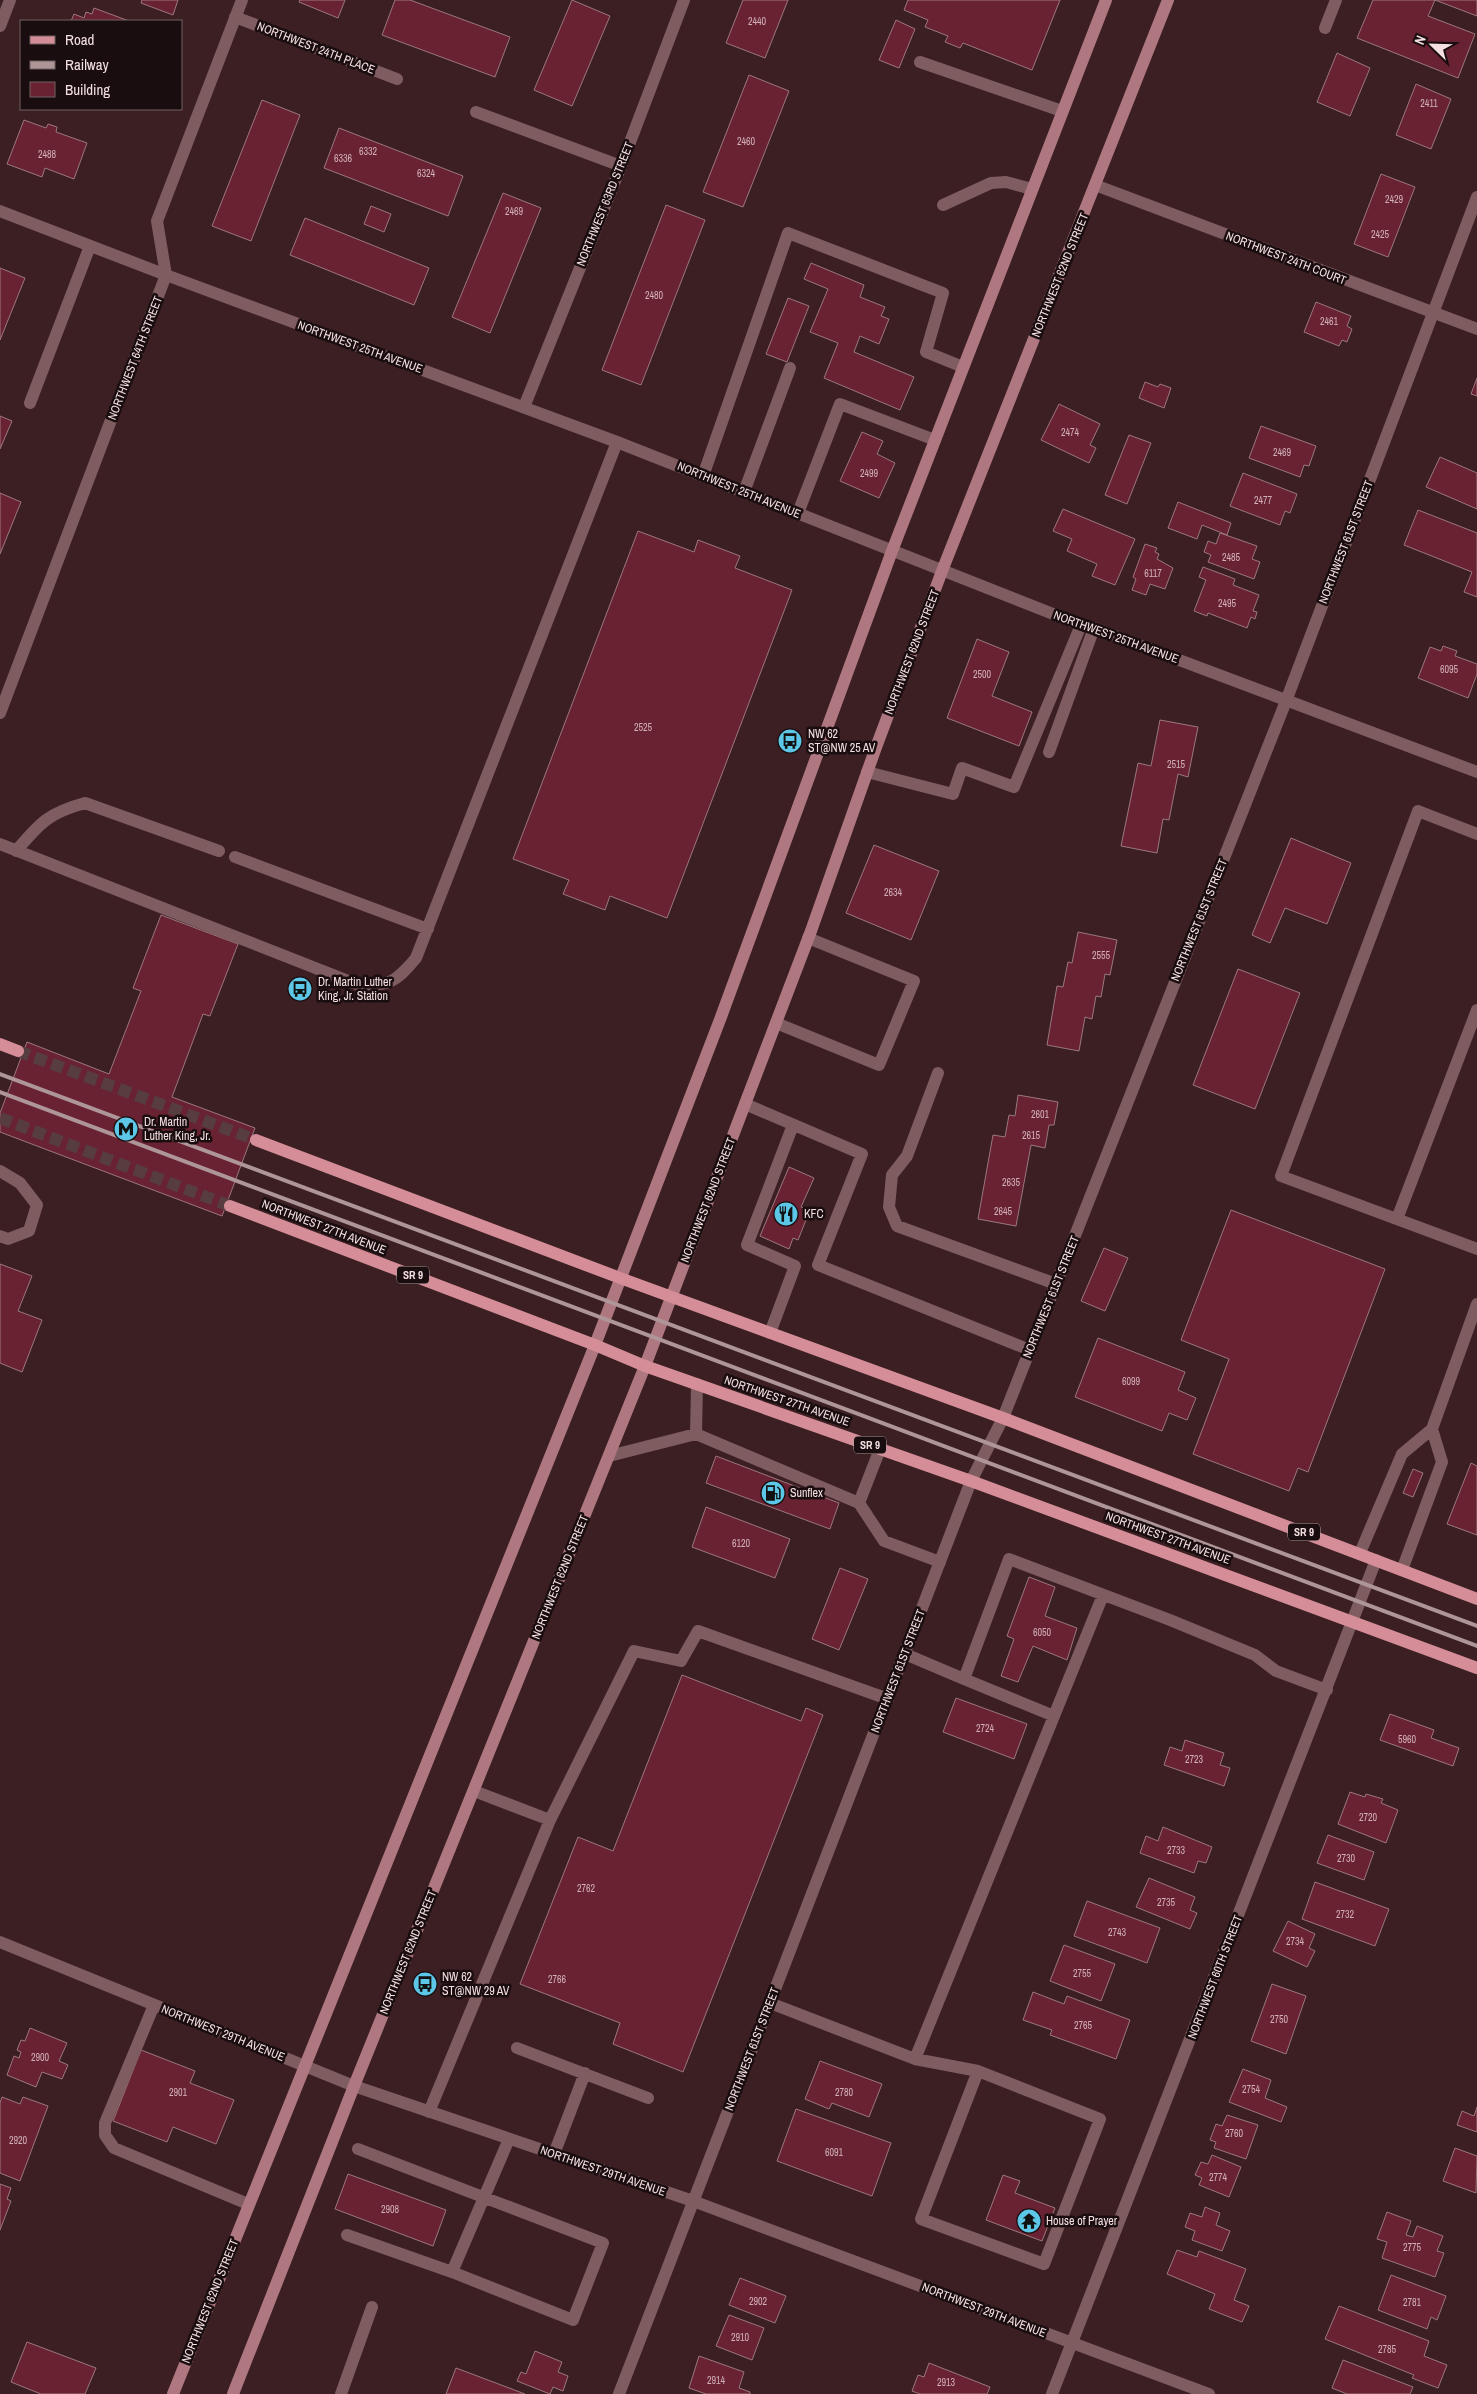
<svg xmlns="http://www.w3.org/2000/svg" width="1477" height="2394" font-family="'Archivo Narrow',sans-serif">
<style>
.building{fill:#692232;stroke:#9b787c}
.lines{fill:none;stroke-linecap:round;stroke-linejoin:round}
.primary-tunnel{stroke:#573c40;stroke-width:12;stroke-dasharray:12 6;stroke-linecap:butt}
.lane{stroke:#7f5c60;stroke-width:12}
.street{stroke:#7f5c60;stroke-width:12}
.secondary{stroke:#af7880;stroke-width:12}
.primary{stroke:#d58e98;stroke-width:12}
.rail{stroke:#ad9598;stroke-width:4}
.labels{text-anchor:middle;stroke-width:5;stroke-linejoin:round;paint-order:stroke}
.number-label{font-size:10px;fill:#d1b0b6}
.shield{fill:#1a0d0f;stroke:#b3a1a3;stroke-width:1}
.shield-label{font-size:11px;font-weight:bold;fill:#f4e0e2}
.street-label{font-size:12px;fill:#f4e0e2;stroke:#1a0d0f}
.poi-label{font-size:12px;fill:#f4e0e2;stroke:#1a0d0f;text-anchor:start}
</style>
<rect width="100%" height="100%" fill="#3b1f23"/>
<!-- building -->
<path class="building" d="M142 0H178L173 15 141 3Z
M300 0H345L338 18 299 2Z
M395 0H410L510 37 495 77 382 35Z
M572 0 610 16 572 106 534 90Z
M743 0H788L765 58 726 43Z
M908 0H1060L1032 70 963 43 960 48 945 42 948 36 925 27 928 20 904 10Z
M1373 0H1477V16L1435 0 1428 16 1475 34 1458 78 1357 38Z
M94 8 129 21H71L74 14 84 18 86 12 92 14Z
M896 20 915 29 899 68 879 60Z
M1337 53 1370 68 1350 116 1317 102Z
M749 75 789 91 743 207 703 192Z
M1416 84 1451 99 1431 149 1396 135Z
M262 100 300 115 251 241 212 226Z
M24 120 46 128 48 124 57 127 56 132 87 143 74 179 45 168 42 177 7 164Z
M339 128 463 176 448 216 324 168Z
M1381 174 1415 187 1388 257 1354 244Z
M503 193 541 208 490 333 452 317Z
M666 205 705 220 641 385 602 370Z
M371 206 391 214 384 232 364 224Z
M305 218 429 268 414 305 290 255Z
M811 263 864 285 860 297 885 307 881 316 889 319 879 344 860 336 854 352 914 377 900 410 824 378 838 343 810 332 828 289 804 279Z
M0 268 25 278 0 340Z
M788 298 809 306 787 362 766 354Z
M1316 302 1351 316 1347 326 1352 329 1347 342 1342 340 1339 346 1304 332Z
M1477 378V396L1471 394Z
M1145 382 1158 387 1160 384 1171 388 1164 408 1139 398Z
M1059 404 1100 424 1090 445 1096 448 1089 463 1041 440Z
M0 416 12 421 0 449Z
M1261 426 1316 446 1309 466 1304 465 1300 477 1249 458Z
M862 432 883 441 877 454 895 463 879 498 840 481Z
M1129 435 1151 443 1127 504 1105 495Z
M1440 457 1477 473V509L1426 487Z
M1243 473 1297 494 1290 513 1285 511 1280 525 1230 506Z
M0 493 21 502 0 554Z
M1178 502 1231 523 1227 535 1202 525 1197 539 1168 528Z
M1063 509 1135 539 1115 585 1092 576 1097 564 1067 551 1072 539 1053 531Z
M1418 510 1477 533V597L1464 592 1472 572 1404 545Z
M638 531 694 552 698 540 740 556 735 568 792 590 667 918 610 896 605 910 563 894 569 880 513 859Z
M1220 533 1257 546 1252 559 1260 562 1254 579 1208 562 1211 555 1204 552 1208 541 1216 544Z
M1145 544 1157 548 1155 552 1159 554 1157 559 1173 568 1165 589 1150 584 1146 595 1132 590 1136 579 1133 577Z
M1203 567 1235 579 1233 585 1259 595 1253 611 1257 612 1255 619 1251 617 1247 628 1208 613 1207 616 1194 611 1206 580 1199 577Z
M977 639 1009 652 992 696 1032 712 1019 746 947 718Z
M1443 646 1457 651 1455 656 1477 664V674L1468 698 1418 678 1430 647 1441 651Z
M1160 720 1198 727 1188 777 1178 774 1169 820 1163 819 1157 853 1121 846 1138 763 1151 766Z
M1291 838 1351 863 1327 924 1285 908 1270 943 1252 935Z
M874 845 939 871 911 940 846 913Z
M161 915 238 944 210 1016 203 1014 172 1097 255 1128 222 1216 0 1132V1113L27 1042 109 1074 141 991 133 988Z
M1078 932 1117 940 1110 975 1105 974 1101 997 1096 996 1092 1019 1085 1017 1079 1051 1047 1045 1057 986 1063 987 1068 962 1072 963Z
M1238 969 1300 993 1255 1109 1193 1085Z
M1018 1095 1058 1102 1054 1125H1049L1045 1148 1031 1145 1016 1226 978 1219 993 1135 1005 1137 1009 1115 1015 1116Z
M789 1167 814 1178 801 1207 810 1210 798 1240 793 1238 789 1249 760 1236Z
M1231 1210 1385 1269 1308 1472 1298 1468 1289 1491 1193 1454 1229 1359 1181 1340Z
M1104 1248 1128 1258 1105 1311 1081 1301Z
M0 1264 32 1276 18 1311 42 1320 22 1372 0 1363Z
M1098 1338 1185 1372 1178 1390 1196 1398 1187 1420 1169 1413 1162 1431 1075 1397Z
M716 1456 839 1503 830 1529 706 1483Z
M1471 1463 1477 1466V1535L1447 1524Z
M1413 1469 1423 1473 1413 1497 1403 1493Z
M706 1507 790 1539 775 1578 692 1547Z
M840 1568 868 1579 839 1650 812 1639Z
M1029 1577 1055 1587 1045 1616 1077 1628 1067 1660 1033 1646 1018 1682 1001 1676 1014 1639 1007 1636Z
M682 1675 801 1721 806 1708 823 1715 683 2072 613 2044 620 2023 520 1984 578 1837 613 1851Z
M956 1698 1027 1724 1014 1759 943 1732Z
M1390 1714 1434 1730 1431 1738 1459 1748 1453 1766 1380 1740Z
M1185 1740 1224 1753 1220 1765 1230 1768 1224 1786 1164 1765 1170 1747 1182 1751Z
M1350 1792 1365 1797 1366 1794 1383 1799 1381 1803 1398 1810 1386 1843 1338 1824Z
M1163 1827 1212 1847 1206 1863 1198 1861 1194 1873 1140 1853 1146 1836 1158 1841Z
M1328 1835 1374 1852 1364 1880 1317 1863Z
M1149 1878 1195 1897 1190 1910 1197 1913 1190 1929 1136 1907Z
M1315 1882 1389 1909 1375 1946 1302 1919Z
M1087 1901 1160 1928 1147 1963 1074 1936Z
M1288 1921 1315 1934 1309 1948 1315 1951 1307 1967 1273 1951Z
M1064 1945 1115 1964 1101 2001 1050 1981Z
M1272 1984 1306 1996 1286 2054 1251 2041Z
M1033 1992 1064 2004 1067 1996 1130 2020 1116 2059 1050 2035 1052 2030 1023 2020Z
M30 2028 67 2043 59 2061 68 2065 62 2079 42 2072 36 2087 7 2075 14 2056 19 2058 21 2052 17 2050 21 2040 25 2041Z
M141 2050 195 2071 190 2083 234 2100 216 2144 173 2127 167 2142 113 2121Z
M820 2061 882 2084 869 2117 832 2103 829 2109 805 2099Z
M1243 2069 1271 2080 1265 2098 1287 2107 1281 2122 1229 2102Z
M2 2097 20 2104 23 2097 48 2106 20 2181 0 2173V2103Z
M1477 2107V2132L1457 2125 1462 2111 1474 2116Z
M796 2109 891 2143 872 2196 777 2161Z
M1227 2115 1258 2125 1246 2159 1214 2148 1216 2142 1210 2140 1216 2124 1222 2126Z
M1455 2148 1477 2156 1476 2193 1443 2181Z
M1212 2155 1241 2167 1229 2197 1199 2185 1202 2178 1195 2175 1201 2162 1208 2164Z
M348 2174 446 2210 433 2246 335 2209Z
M1003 2175 1020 2181 1015 2193 1055 2208 1042 2241 986 2220Z
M0 2184 11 2188 7 2199 11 2201 0 2230Z
M1205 2207 1220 2213 1216 2225 1230 2231 1222 2251 1192 2240 1195 2231 1185 2227 1190 2213 1202 2217Z
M1387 2212 1411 2221 1406 2235 1413 2237 1417 2226 1443 2236 1437 2251 1444 2253 1435 2277 1382 2258 1387 2242 1377 2239Z
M1177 2250 1197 2257 1199 2251 1246 2269 1234 2300 1249 2306 1242 2322 1209 2309 1215 2294 1167 2274Z
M1391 2275 1446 2296 1437 2320 1431 2317 1427 2329 1378 2310Z
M740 2278 786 2296 775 2323 729 2305Z
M1339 2306 1429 2341 1424 2356 1447 2365 1438 2388 1412 2378 1414 2375 1325 2339Z
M729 2315 764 2328 752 2360 716 2346Z
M27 2342 96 2368 85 2394H41L11 2382Z
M535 2351 562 2362 558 2372 568 2376 563 2391 553 2387 550 2394 517 2381 521 2372 526 2374Z
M699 2356 744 2372 739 2388 750 2392V2394H706L689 2388Z
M1343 2360 1413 2387 1410 2394H1347L1332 2388Z
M929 2363 990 2387 987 2394H920L912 2391 918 2375 924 2377Z
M456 2368 525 2394H446Z"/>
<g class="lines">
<!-- primary-tunnel -->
<path class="primary-tunnel" d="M18 1051 256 1140
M0 1118 230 1206"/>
<!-- lane -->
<path class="lane" d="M1325 28 1336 0
M920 62 1062 111
M943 205 991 183 1006 182 1032 189
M30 403 90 246
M703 476 788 233 943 293 926 352 963 367
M744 492 790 368
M798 513 840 404 935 440
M1049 752 1094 628
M867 772 953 794 962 768 1014 787 1081 625
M1477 834 1418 811 1281 1176 1477 1249
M0 844 356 984C388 987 395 983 416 958L617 442
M16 851C40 823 48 813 85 803L219 851
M235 857 428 929
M776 1023 879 1065 914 981 808 938
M938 1073 907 1156 892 1175 889 1207 897 1226 1056 1284
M745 1104 862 1154 818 1265 1030 1350
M0 1171 20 1183 37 1205 29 1231 8 1239 0 1236
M1397 1219 1477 1010
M770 1333 795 1266 747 1245 793 1125
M697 1384 696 1434 859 1503 880 1449
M609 1456 696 1434
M859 1503 884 1541 940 1562
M1360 1553 1402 1454 1432 1429 1477 1304
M1402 1570 1442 1462 1432 1429
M905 1654 964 1679 1009 1559 1170 1620 1255 1655 1276 1671 1327 1690
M964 1679 1054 1716
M474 1791 550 1820
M770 2003 915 2059 1103 1595
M154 2005 105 2123V2135L114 2148 248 2204
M517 2048 648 2098
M915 2059 978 2071 1100 2119 1044 2264 921 2219 978 2071
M429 2112 550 1820 634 1651 681 1661 698 1631 888 1699
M358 2149 603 2243 573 2320 452 2272
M554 2154 585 2073
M347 2235 452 2272 509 2139
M341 2394 372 2307"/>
<!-- street -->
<path class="street" d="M235 17 397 79
M0 26 10 0
M476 112 621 166
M1095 185 1477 329
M0 211 166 275 617 442 1081 625 1094 628 1477 772
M524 407 621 166 684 0
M0 713 166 275 157 221 242 0
M0 1942 354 2086 693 2201 1209 2394
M619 2394 971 1481 1003 1418 1286 701 1477 197
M1052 2394 1376 1560"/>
<!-- secondary -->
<path class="secondary" d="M173 2394 595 1345 721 1017 892 551 1106 0
M233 2394 354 2086 645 1366 811 931 875 750 942 571 1168 0"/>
<!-- primary -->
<path class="primary" d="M0 1044 18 1051
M256 1140 620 1278 1003 1418 1477 1599
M230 1206 595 1345 645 1366 971 1481 1477 1668"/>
<!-- rail -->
<path class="rail" d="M0 1074 1477 1626
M0 1092 1477 1646"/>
</g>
<!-- icons -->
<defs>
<symbol id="bus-disc" viewBox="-11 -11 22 22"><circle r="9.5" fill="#5cc7e7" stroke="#1a0d0f"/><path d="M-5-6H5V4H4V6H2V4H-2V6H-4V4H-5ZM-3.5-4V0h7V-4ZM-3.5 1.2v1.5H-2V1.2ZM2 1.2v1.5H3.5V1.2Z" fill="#111"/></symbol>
<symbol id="metro-disc" viewBox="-11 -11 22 22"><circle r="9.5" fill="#5cc7e7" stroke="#1a0d0f"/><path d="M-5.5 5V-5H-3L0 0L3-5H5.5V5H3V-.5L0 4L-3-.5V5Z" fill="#111"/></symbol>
<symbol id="restaurant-disc" viewBox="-11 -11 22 22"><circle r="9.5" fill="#5cc7e7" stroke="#1a0d0f"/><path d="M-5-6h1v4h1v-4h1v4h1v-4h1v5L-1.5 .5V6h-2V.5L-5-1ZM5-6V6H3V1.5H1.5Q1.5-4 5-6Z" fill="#111"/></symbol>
<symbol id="fuel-disc" viewBox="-11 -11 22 22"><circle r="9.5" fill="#5cc7e7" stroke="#1a0d0f"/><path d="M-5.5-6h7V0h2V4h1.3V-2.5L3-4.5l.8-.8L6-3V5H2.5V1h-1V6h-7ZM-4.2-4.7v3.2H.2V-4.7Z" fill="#111"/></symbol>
<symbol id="temple-disc" viewBox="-11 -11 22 22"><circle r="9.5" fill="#5cc7e7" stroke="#1a0d0f"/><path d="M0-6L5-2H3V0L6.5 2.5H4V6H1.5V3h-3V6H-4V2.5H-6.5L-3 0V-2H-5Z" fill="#111"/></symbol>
</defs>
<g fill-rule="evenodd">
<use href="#bus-disc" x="776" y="727" width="28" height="28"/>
<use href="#bus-disc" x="286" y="975" width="28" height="28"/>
<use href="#metro-disc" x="112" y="1115" width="28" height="28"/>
<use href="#restaurant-disc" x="772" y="1200" width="28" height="28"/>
<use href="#fuel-disc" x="759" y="1479" width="28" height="28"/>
<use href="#bus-disc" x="411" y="1970" width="28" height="28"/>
<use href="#temple-disc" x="1015" y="2207" width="28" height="28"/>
</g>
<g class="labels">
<!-- number labels -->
<g class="number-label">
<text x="757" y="25">2440</text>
<text x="1429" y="107">2411</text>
<text x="746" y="145">2460</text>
<text x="368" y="155">6332</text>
<text x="47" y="158">2488</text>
<text x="343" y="162">6336</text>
<text x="426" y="177">6324</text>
<text x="1394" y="203">2429</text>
<text x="514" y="215">2469</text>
<text x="1380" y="238">2425</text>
<text x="654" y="299">2480</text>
<text x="1329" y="325">2461</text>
<text x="1070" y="436">2474</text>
<text x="1282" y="456">2469</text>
<text x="869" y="477">2499</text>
<text x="1263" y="504">2477</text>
<text x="1231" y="561">2485</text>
<text x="1153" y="577">6117</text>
<text x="1227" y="607">2495</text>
<text x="1449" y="673">6095</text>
<text x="982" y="678">2500</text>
<text x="643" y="731">2525</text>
<text x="1176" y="768">2515</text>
<text x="893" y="896">2634</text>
<text x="1101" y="959">2555</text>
<text x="1040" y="1118">2601</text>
<text x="1031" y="1139">2615</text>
<text x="1011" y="1186">2635</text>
<text x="1003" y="1215">2645</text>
<text x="1131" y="1385">6099</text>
<text x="741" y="1547">6120</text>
<text x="1042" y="1636">6050</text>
<text x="985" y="1732">2724</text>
<text x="1407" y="1743">5960</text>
<text x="1194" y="1763">2723</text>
<text x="1368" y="1821">2720</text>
<text x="1176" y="1854">2733</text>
<text x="1346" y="1862">2730</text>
<text x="586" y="1892">2762</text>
<text x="1166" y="1906">2735</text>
<text x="1345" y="1918">2732</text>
<text x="1117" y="1936">2743</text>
<text x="1295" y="1945">2734</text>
<text x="1082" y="1977">2755</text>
<text x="557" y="1983">2766</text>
<text x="1279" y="2023">2750</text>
<text x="1083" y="2029">2765</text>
<text x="40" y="2061">2900</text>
<text x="1251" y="2093">2754</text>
<text x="178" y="2096">2901</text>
<text x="844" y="2096">2780</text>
<text x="1234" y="2137">2760</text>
<text x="18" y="2144">2920</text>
<text x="834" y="2156">6091</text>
<text x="1218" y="2181">2774</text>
<text x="390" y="2213">2908</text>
<text x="1412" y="2251">2775</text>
<text x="758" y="2305">2902</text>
<text x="1412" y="2306">2781</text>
<text x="740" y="2341">2910</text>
<text x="1387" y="2353">2785</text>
<text x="716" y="2384">2914</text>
<text x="946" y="2386">2913</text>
</g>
<!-- shield labels -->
<g class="shield">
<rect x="397" y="1266.5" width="32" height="17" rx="4"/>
<rect x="854" y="1436.5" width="32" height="17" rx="4"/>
<rect x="1288" y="1523.5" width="32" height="17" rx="4"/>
</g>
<g class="shield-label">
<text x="413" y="1279">SR 9</text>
<text x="870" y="1449">SR 9</text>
<text x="1304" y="1536">SR 9</text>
</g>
<!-- street labels -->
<g class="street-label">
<text transform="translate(316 48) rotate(21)" y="4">NORTHWEST 24TH PLACE</text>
<text transform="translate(605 204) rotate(-68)" y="4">NORTHWEST 63RD STREET</text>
<text transform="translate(1286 258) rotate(21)" y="4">NORTHWEST 24TH COURT</text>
<text transform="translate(1060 275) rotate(-68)" y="4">NORTHWEST 62ND STREET</text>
<text transform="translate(360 347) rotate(20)" y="4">NORTHWEST 25TH AVENUE</text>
<text transform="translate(135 358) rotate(-69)" y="4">NORTHWEST 64TH STREET</text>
<text transform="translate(739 490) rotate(22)" y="4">NORTHWEST 25TH AVENUE</text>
<text transform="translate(1346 542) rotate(-69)" y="4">NORTHWEST 61ST STREET</text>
<text transform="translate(1116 637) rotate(20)" y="4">NORTHWEST 25TH AVENUE</text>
<text transform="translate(912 652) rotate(-69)" y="4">NORTHWEST 62ND STREET</text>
<text transform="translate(1199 920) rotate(-68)" y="4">NORTHWEST 61ST STREET</text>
<text transform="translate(708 1200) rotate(-69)" y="4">NORTHWEST 62ND STREET</text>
<text transform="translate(324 1227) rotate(21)" y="4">NORTHWEST 27TH AVENUE</text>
<text transform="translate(1051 1297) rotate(-68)" y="4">NORTHWEST 61ST STREET</text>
<text transform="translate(787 1401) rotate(19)" y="4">NORTHWEST 27TH AVENUE</text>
<text transform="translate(1168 1538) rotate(20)" y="4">NORTHWEST 27TH AVENUE</text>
<text transform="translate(560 1577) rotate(-68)" y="4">NORTHWEST 62ND STREET</text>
<text transform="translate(898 1671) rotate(-69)" y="4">NORTHWEST 61ST STREET</text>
<text transform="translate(408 1952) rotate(-68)" y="4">NORTHWEST 62ND STREET</text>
<text transform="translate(1215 1977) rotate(-69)" y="4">NORTHWEST 60TH STREET</text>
<text transform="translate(223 2033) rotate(22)" y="4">NORTHWEST 29TH AVENUE</text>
<text transform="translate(752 2049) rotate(-69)" y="4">NORTHWEST 61ST STREET</text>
<text transform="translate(603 2171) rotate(19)" y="4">NORTHWEST 29TH AVENUE</text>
<text transform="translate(210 2301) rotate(-68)" y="4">NORTHWEST 62ND STREET</text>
<text transform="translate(984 2310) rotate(21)" y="4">NORTHWEST 29TH AVENUE</text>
</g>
<!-- poi labels -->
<g class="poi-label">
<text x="808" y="738">NW 62<tspan x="808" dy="14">ST@NW 25 AV</tspan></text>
<text x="318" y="986">Dr. Martin Luther<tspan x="318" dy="14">King, Jr. Station</tspan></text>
<text x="144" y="1126">Dr. Martin<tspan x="144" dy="14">Luther King, Jr.</tspan></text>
<text x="804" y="1218">KFC</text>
<text x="790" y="1497">Sunflex</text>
<text x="442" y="1981">NW 62<tspan x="442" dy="14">ST@NW 29 AV</tspan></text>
<text x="1046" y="2225">House of Prayer</text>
</g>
</g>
<!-- legend -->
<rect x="20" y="20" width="162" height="90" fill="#1a0d0f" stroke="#716163"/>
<rect x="30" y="36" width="25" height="8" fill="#d58e98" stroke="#716163"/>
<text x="65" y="45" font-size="15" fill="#f4e0e2">Road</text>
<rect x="30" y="61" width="25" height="8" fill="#ad9598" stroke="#716163"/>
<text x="65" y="70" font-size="15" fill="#f4e0e2">Railway</text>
<rect x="30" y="82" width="25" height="15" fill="#692232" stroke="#716163"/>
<text x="65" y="95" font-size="15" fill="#f4e0e2">Building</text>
<!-- north arrow -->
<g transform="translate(1432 45) rotate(293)" stroke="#1a0d0f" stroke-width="4" paint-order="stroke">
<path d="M0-4L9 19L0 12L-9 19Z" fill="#f4e0e2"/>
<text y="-8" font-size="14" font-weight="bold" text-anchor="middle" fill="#f4e0e2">N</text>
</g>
</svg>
